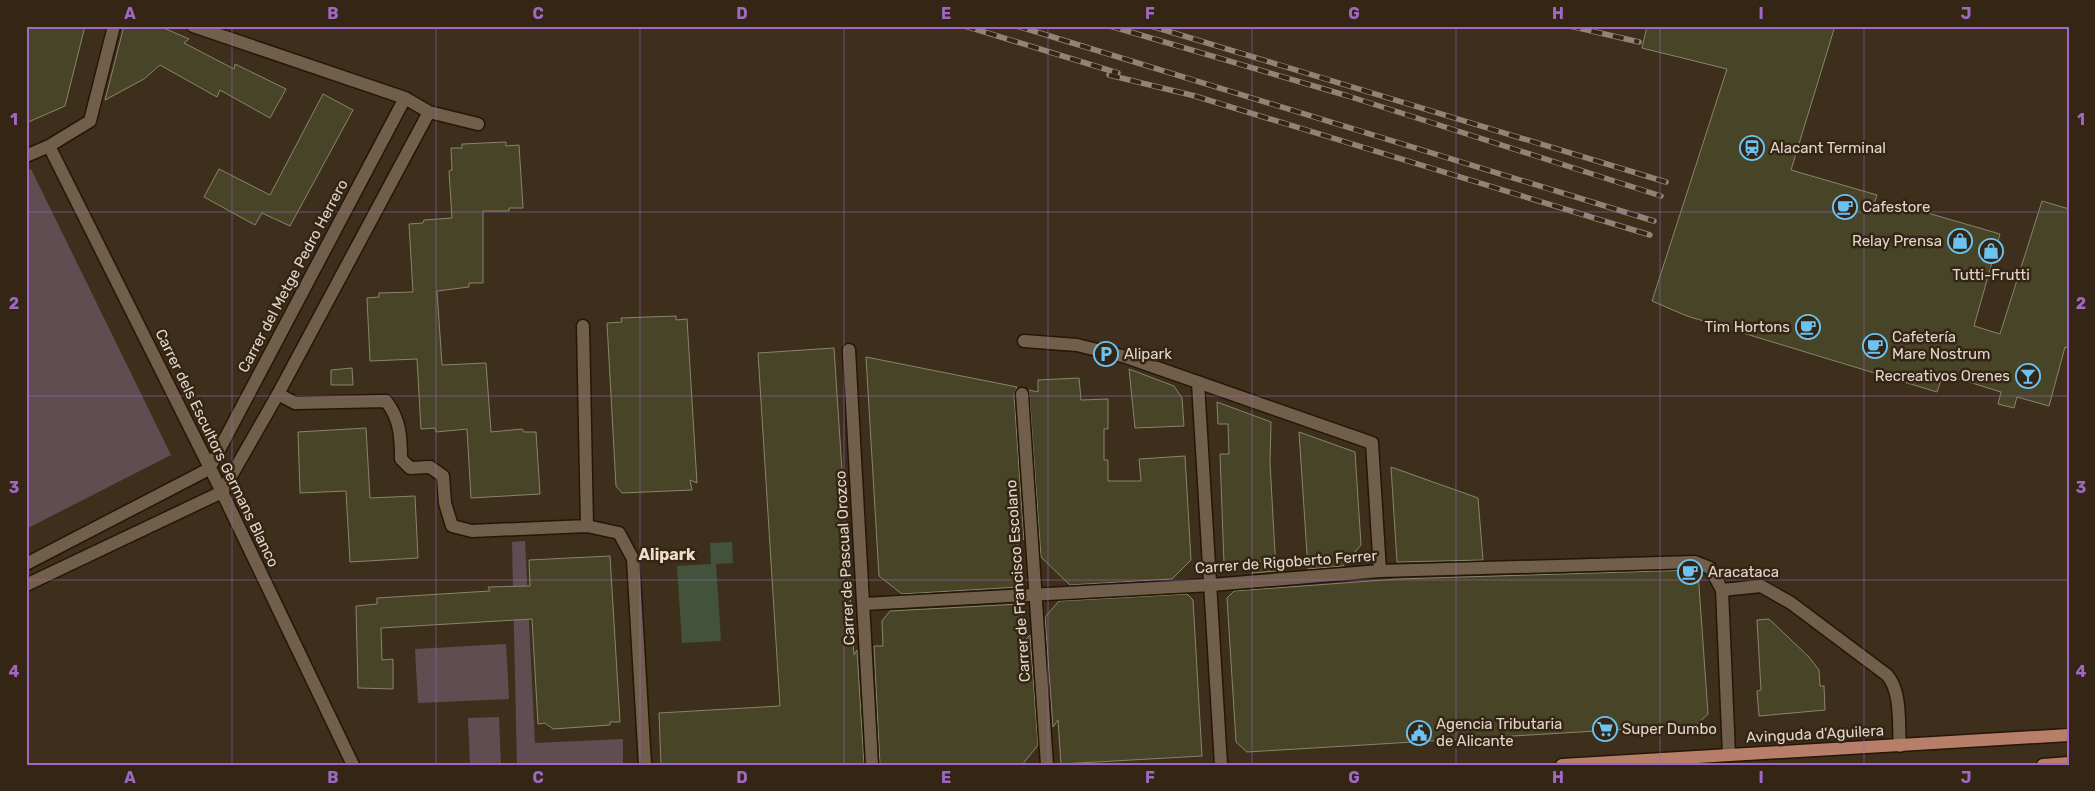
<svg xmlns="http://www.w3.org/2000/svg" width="2095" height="791" font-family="Rubik,sans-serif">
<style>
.green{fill:#604d52}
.water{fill:#43533b}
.building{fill:#474427;stroke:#88856c}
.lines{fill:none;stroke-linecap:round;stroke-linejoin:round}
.minor-casing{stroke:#251606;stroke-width:15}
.major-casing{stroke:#251606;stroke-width:15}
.minor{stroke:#715f4c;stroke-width:12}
.major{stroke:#b77e69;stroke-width:12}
.rail-casing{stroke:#918476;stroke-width:5.5}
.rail{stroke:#342514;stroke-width:4;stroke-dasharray:11;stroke-linecap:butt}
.grid{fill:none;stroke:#9e68c3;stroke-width:1;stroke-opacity:0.55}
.labels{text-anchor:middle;stroke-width:5;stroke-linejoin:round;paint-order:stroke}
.poi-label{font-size:15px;fill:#e0d6cb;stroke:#342514;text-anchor:start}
.street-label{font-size:15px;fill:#e0d6cb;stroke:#342514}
.neighbourhood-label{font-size:16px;font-weight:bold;fill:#f1ddc7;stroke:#342514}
.neatline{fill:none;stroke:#9e68c3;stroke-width:2}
.grid-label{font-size:16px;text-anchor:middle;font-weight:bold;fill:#9e68c3}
</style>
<rect width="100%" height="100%" fill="#3e2f1d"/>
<!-- green -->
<path class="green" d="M31 169 171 455 26 529V171Z
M525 541 535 743 623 739V765H517L512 542Z
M506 644 509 699 418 703 415 649Z
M499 717 501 765H470L468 718Z"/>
<!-- water -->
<path class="water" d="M732 542 733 563 716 564 721 641 682 643 677 566 711 564 710 543Z"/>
<!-- building -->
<path class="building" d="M26 26H85L65 106 26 123Z
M124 26H159L189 39 184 43 234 69 235 64 286 89 270 118 220 90 217 97 160 65 144 79 105 100Z
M1647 26H1835L1791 170 1877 195 1874 204 1905 214 1907 207 2000 234 1974 326 2000 334 2042 201 2069 209V348L2065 347 2049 406 2017 397 2014 408 1998 404 2001 392 1943 374 1937 392 1687 316 1652 301 1727 69 1642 48Z
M323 94 353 110 290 226 262 213 255 225 204 197 219 169 270 195Z
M506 142V146L519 145 523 208H509V211H483V283H469V287L437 291 442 365 486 363 491 432 522 429 524 432H536L540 494 471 498 467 429 436 432 435 428 421 429 417 359 370 361 367 298 379 297V293L413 292 409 224 423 223 424 220 452 218 449 171 452 170 451 148H462V144Z
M676 316V320L687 319 697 483 690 480 692 490 622 493 616 486 607 323 622 322 621 318Z
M834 348 854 655 857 650 864 765H661L659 713 780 706 758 353Z
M866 357 1017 387 1014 395 1024 540 1017 533 1019 587 902 594 879 576Z
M352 368 353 385H331V370Z
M1129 369 1174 386 1182 398 1184 426 1135 428Z
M1079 378 1081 400 1108 399V429H1104V460H1108V481H1141L1139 459 1185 456 1191 560 1172 579 1070 585 1041 557 1029 390 1038 392V380Z
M1217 402 1271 422 1270 463 1276 571 1252 573 1265 561 1224 564 1220 454H1229L1228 424H1218Z
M366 428 370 498 415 496 418 558 350 562 346 491 300 493 298 432Z
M1299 432 1355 452 1361 545 1343 566 1308 569Z
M1391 467 1478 498 1483 560 1397 562Z
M610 556 620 722H610V725L553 729 545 723 538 724 532 619 381 628 382 660 393 659V689L358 688 356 606 377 604V598L490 591 488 587 530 586 529 560Z
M1694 570 1698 572 1708 714 1696 725 1247 752 1236 742 1227 598 1234 591 1398 579Z
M1187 594 1193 600 1202 756 1061 764 1058 720 1053 727 1045 617 1059 601Z
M1021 604 1023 642 1030 635 1038 745 1022 765H880L874 646H883L882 621 890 611Z
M1769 619 1809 657 1819 670 1820 686H1824L1825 710 1759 716 1757 691 1761 690 1757 620Z"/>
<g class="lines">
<defs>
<path id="minor" d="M193 26 405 98 429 112 478 124
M49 146 222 492 353 765
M26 156 49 146 90 121 114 26
M583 326 587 526
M1024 341 1077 345 1126 357 1372 443 1380 571
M849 350 872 765
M1198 383 1221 765
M278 394 295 403 386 401C400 419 401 436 401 459L410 468 430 467 443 476 445 503 452 526 472 531 587 526 619 533 633 559 645 765
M1022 394 1047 765
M26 564 209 469 405 98
M26 585 222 492 278 394 429 112
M1722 590 1761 586 1791 603 1887 675C1902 692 1898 724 1900 746
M864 604 1211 585 1380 571 1695 562 1710 568 1722 590 1729 755"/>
<path id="major" d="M1562 765 2069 735
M2043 765 2069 763"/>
</defs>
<!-- minor casing -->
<use href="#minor" class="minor-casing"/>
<!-- major casing -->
<use href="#major" class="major-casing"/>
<!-- minor -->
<use href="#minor" class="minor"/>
<!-- major -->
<use href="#major" class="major"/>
<defs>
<path id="rail" d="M965 26 1118 73
M1017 26 1654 221
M1110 26 1348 96 1661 196
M1151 26 1666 182
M1570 26 1639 42
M1109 75 1195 96 1650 235"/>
</defs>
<!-- rail casing -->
<use href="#rail" class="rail-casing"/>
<!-- rail -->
<use href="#rail" class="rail"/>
</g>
<!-- grid -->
<path class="grid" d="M232 26V765M436 26V765M640 26V765M844 26V765M1048 26V765M1252 26V765M1456 26V765M1660 26V765M1864 26V765M26 212H2069M26 396H2069M26 580H2069"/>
<!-- icons -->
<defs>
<symbol id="station-ring" viewBox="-11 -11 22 22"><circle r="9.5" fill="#342514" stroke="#6cc3f2" stroke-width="1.5"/><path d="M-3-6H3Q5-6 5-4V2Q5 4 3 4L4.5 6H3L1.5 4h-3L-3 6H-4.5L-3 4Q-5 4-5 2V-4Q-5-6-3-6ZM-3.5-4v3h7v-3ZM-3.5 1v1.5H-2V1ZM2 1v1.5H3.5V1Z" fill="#6cc3f2"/></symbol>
<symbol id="cafe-ring" viewBox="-11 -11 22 22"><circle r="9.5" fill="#342514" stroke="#6cc3f2" stroke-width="1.5"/><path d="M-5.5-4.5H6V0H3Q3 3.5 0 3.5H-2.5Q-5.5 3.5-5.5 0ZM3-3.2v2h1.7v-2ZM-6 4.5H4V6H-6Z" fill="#6cc3f2"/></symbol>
<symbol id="shop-ring" viewBox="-11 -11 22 22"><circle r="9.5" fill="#342514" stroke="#6cc3f2" stroke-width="1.5"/><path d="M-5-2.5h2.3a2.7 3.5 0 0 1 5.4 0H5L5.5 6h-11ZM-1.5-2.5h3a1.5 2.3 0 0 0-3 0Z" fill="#6cc3f2"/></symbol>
<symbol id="parking-ring" viewBox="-11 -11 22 22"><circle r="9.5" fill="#342514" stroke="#6cc3f2" stroke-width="1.5"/><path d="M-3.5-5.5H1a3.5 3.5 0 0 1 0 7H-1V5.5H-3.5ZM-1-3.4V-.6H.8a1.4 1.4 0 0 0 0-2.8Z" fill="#6cc3f2"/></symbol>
<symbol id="bar-ring" viewBox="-11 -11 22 22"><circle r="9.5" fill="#342514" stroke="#6cc3f2" stroke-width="1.5"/><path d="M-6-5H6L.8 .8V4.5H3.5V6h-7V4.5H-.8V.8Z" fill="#6cc3f2"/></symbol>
<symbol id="supermarket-ring" viewBox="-11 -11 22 22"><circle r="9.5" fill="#342514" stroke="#6cc3f2" stroke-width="1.5"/><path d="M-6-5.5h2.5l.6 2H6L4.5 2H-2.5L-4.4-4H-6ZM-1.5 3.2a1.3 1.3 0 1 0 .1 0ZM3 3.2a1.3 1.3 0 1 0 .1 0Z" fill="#6cc3f2"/></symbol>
<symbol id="civic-ring" viewBox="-11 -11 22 22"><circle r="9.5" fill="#342514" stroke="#6cc3f2" stroke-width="1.5"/><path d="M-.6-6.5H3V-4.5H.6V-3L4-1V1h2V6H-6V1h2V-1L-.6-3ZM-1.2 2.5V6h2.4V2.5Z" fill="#6cc3f2"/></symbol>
</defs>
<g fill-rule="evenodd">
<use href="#station-ring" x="1738" y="134" width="28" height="28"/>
<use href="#cafe-ring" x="1831" y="193" width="28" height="28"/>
<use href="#shop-ring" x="1946" y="227" width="28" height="28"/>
<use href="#shop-ring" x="1977" y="237" width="28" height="28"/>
<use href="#cafe-ring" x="1794" y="313" width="28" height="28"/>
<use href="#cafe-ring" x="1861" y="332" width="28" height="28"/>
<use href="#parking-ring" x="1092" y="340" width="28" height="28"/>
<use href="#bar-ring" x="2014" y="362" width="28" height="28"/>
<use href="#cafe-ring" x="1676" y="558" width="28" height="28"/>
<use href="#supermarket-ring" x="1591" y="715" width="28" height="28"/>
<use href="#civic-ring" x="1405" y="719" width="28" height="28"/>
</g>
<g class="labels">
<!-- poi labels -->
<g class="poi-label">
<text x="1770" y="153">Alacant Terminal</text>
<text x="1862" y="212">Cafestore</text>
<text x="1942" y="246" text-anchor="end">Relay Prensa</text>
<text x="1991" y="280" text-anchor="middle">Tutti-Frutti</text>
<text x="1790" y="332" text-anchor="end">Tim Hortons</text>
<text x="1892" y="342">Cafetería<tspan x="1892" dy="17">Mare Nostrum</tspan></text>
<text x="1124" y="359">Alipark</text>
<text x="2010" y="381" text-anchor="end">Recreativos Orenes</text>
<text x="1708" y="577">Aracataca</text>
<text x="1436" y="729">Agencia Tributaria<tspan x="1436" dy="17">de Alicante</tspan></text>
<text x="1622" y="734">Super Dumbo</text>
</g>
<!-- street labels -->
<g class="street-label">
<text transform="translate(293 276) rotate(-62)" y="5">Carrer del Metge Pedro Herrero</text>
<text transform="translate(217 448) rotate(64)" y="5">Carrer dels Escultors Germans Blanco</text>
<text transform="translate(845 558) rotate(-93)" y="5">Carrer de Pascual Orozco</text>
<text transform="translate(1286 562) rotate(-4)" y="5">Carrer de Rigoberto Ferrer</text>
<text transform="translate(1018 581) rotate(-94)" y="5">Carrer de Francisco Escolano</text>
<text transform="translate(1815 734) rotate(-3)" y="5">Avinguda d'Aguilera</text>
</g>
<!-- neighbourhood labels -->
<g class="neighbourhood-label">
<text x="667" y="560">Alipark</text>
</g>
</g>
<!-- border -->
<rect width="2095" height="791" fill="none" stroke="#342514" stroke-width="55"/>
<rect x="28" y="28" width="2040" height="736" class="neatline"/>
<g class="grid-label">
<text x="130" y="19">A</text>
<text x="333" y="19">B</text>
<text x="538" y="19">C</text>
<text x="742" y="19">D</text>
<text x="946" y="19">E</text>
<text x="1150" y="19">F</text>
<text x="1354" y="19">G</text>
<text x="1558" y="19">H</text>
<text x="1761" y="19">I</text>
<text x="1966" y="19">J</text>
<text x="14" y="125">1</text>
<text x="2081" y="125">1</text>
<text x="14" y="309">2</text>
<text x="2081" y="309">2</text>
<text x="14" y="493">3</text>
<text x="2081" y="493">3</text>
<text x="14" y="677">4</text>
<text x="2081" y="677">4</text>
<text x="130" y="783">A</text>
<text x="333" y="783">B</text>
<text x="538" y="783">C</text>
<text x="742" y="783">D</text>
<text x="946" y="783">E</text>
<text x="1150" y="783">F</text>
<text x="1354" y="783">G</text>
<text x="1558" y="783">H</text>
<text x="1761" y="783">I</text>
<text x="1966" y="783">J</text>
</g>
</svg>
